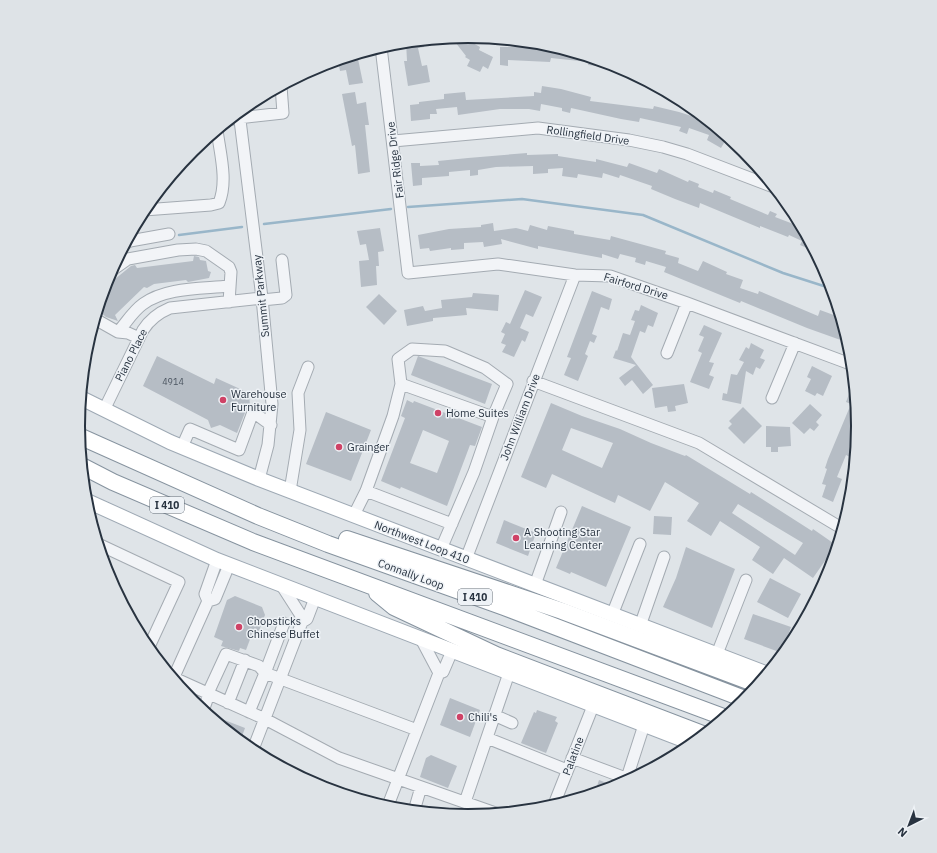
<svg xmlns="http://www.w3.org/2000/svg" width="937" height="853" font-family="'IBM Plex Sans',sans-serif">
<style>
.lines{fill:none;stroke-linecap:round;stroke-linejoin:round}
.stream{stroke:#99b6c9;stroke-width:2.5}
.building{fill:#b6bdc5;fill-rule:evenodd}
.minor-casing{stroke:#a4abb2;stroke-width:13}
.major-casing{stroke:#9ea9b4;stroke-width:16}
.highway-casing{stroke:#86939f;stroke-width:18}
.minor{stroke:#f2f4f7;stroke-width:11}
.major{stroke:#fff;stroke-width:14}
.highway{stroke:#fff;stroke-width:16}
.poi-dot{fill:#cf4266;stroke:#eef2f6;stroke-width:1.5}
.labels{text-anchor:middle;stroke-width:3;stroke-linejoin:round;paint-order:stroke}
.number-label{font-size:9px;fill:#4c5661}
.shield{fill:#eef2f6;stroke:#636c77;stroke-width:1}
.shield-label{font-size:10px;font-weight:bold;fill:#283340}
.street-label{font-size:11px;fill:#283340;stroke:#eef2f6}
.poi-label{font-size:11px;fill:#283340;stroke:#eef2f6;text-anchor:start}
.rim{fill:none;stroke:#283340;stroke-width:2}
</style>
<rect width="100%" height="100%" fill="#dfe4e8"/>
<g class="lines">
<!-- stream -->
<path class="stream" d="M408 207 522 199 643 215 783 273 833 289
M264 224 391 209
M179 235 242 227"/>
</g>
<!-- building -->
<path class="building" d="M466 36 471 42 480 47 479 50 493 57 488 69 483 66 480 72 467 66 470 60 465 57 466 56 452 38Z
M424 40V47L418 48 422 66 427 65 430 82 408 86 404 61H407L406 42Z
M533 45H551L599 60V64L597 66 588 65 589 62 551 58 550 62 508 60V66L500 65V47H533Z
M357 54 363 83 349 85 346 70 340 71 338 60Z
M542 86 561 89 591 97 590 101 653 109 654 106 679 112 710 122 709 124 728 136 721 148 707 140 709 135 689 128 687 134 679 131 681 127 640 118 639 122 621 119 571 108 570 113 562 111V108L541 104 540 111 529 109H500L458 115 457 107 436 109 437 114H430V119L411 121 410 105 419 104V102L444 99V94L465 92 466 100 534 96V92L541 93Z
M355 92 357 104 366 102 367 111 369 125H365L370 172 358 174 355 145 352 146 342 94Z
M527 153V155L558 154V156L596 162V159L627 167 629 163 657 173 659 169 688 182 689 180 699 184 698 187 713 193 714 190 731 197 730 199 768 215 770 211 777 214 775 217 796 225 799 220 812 246 808 244 807 248 800 245 802 241 789 235 788 237 760 226V228L700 203 699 208 675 199 651 189 652 186 620 175 619 178 603 173 602 178 578 174 577 178 562 176 563 168 548 169V173L533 174V166L496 167 478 170V175L470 176V170L449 172V176L422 178V185L413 186 411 163H420V166L439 165 438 161 468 158Z
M493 223 494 231 516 228 528 231 530 225 547 230 548 226 574 231V234L610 240 611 236 666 251 665 254 679 258 678 263 698 271 703 261 727 272 726 274 743 280 740 288 758 294 759 291 818 316 820 310 842 318 849 343 807 328 741 301 740 303 664 272 666 267 646 261 645 265 635 262 636 258 620 254 618 259 602 254V258L538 246V249L501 239 502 244 484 247 483 242 464 243V249L451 250V248L430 251 429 248 420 249 418 235 449 229 481 227V225Z
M380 228 384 251 378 252 379 266H376L377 285 361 287 359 261 369 260 366 244 360 245 357 231Z
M194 256 199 257 200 260 206 261 208 271 211 272 209 278 188 282 186 280 154 284 147 288 144 287 115 315 118 321 106 317 98 310 104 288 131 266 135 265 137 268 193 261Z
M525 290 542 297 533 317 526 314 520 328 529 332 525 342 522 340 514 357 502 352 506 345 501 343 505 334 501 332 506 322 510 324Z
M592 291 612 299 609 310 601 307 592 334 597 336 594 343 590 341 585 354 588 356 578 381 564 375 571 358 567 357Z
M473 293 499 295 498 311 466 308 467 315 433 318V321L407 326 404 310 423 306 425 311 442 308 441 300 472 297Z
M379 294 397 311 384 325 366 307Z
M641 305 658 313 653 327 648 325 645 333 640 331 631 357 653 385 643 394 632 380 625 386 619 378 636 365 613 358 616 350 617 351 623 333 630 335 635 321 631 320 635 310 639 311Z
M704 325 722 333 709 362 714 363 709 375 714 377 709 389 690 382 702 353 698 351 704 337 699 335Z
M751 343 764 350 760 358 765 360 760 369 756 367 753 375 746 371 741 404 722 400 723 393 727 394 731 374 737 375 744 362 739 360 746 347 749 349Z
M157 356 214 384 216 378 249 393 250 406 246 410 237 433 220 425 211 428 208 420 143 386Z
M418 356 492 384 485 404 411 375Z
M812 366 832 376 823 396 817 393 815 396 805 391 811 379 807 377Z
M684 384 688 403 675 406 676 411 668 412 667 406 655 408 652 388Z
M856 391 857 410 854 418 858 420V439L850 457 846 455 837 477 842 479 833 502 822 497 826 485 822 484 827 469 825 468 828 459 851 404 846 402 849 394 854 396Z
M407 400 413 403 414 401 482 427 475 446 470 445 447 506 401 487 400 489 381 481 405 418 401 416ZM423 430 449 441 437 473 410 463Z
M551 403 582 416 620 429 651 443 685 456 686 455 750 494 751 492 812 531 813 529 836 545 813 578 784 558 773 574 752 560 760 547 720 521 711 536 687 521 699 503 665 482 650 511 618 495 615 503 552 474 546 488 521 477ZM571 428 613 443 602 468 562 450ZM738 504 803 543 795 555 732 513Z
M810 404 822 415 816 422 819 425 814 431 810 428 804 434 792 423Z
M743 407 762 426 744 444 728 428 732 424 729 421Z
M326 412 371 430 351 481 306 464Z
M766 426 790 427 791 446 778 447V452H771V447H766Z
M582 506 631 527 606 587 571 572 570 574 556 568Z
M654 516 672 517 671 535 653 534Z
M504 520 536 533 528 556 496 543Z
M686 547 735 569 712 628 663 607 676 578Z
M770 578 801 594 788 618 757 602Z
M235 596 262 607 265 615 257 636 252 634 246 650 240 648 239 651 221 646 223 641 214 637 227 600Z
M753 614 791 627 782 653 744 639Z
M450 698 480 710 470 737 440 725Z
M537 710 557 717 555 721 558 723 546 753 521 743 534 712 536 713Z
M209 714 245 728 240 742 208 716Z
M431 755 457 766 448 788 420 777 426 758Z
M599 780 617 787 594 795Z"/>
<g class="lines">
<defs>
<path id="minor" d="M381 47 408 273 498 264 575 275 610 276 687 303 853 365
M239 112 262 298 272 404 268 445 259 479
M230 119 283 113 281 86
M393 141 538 128 629 140 663 147 687 154 776 188
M144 210 211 205 219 203C228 181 220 153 217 130
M125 244 130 241 169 234
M111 271 128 259 178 250 196 249 206 251 229 267 231 272 229 302
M262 300 282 298 286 295 282 260
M95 319 118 332 128 333 139 338
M118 332C126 323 133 311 143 304 166 287 202 289 229 286
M667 353 687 303
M533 381 699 443 843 529
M401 384 493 417
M772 398 795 343
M104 410 143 330C150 319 158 313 170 308L262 298
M182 447 190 429 239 450 253 412 271 425
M290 491 300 430 298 393 308 367
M366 491 452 524
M354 515 366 491 393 416 401 384 398 359 412 349 445 351 485 368 507 384 493 417 474 472 441 549
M98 544 179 582 148 649
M466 559 575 275
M535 585 561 512
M208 601 215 599 229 565
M612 615 640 544
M302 622 307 619 315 598
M640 626 664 557
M421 639 439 673
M717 654 746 580
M174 678 265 719 339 758 498 814
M173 679 208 601 205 594 217 560
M208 693 226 654 259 666 265 673 284 623
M228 703 245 660
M203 711 209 694
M249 712 265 673 417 730
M494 715 512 723
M487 738 567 770
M252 752 302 622 300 614 282 586
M572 758 631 780
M625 784 644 725
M465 802 509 673
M553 807 593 706
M387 808 439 673 443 672 452 651
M414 811 421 787"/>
<path id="major" d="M81 398 170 442 259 479 768 674
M85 500 217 560 694 744"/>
<path id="highway" d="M79 436 258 516 328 544 504 607 747 700
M82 466 113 482 253 542 726 718
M347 539 562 611 759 685
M377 593 394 607 496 655 705 735"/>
</defs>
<!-- minor casing -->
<use href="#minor" class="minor-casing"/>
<!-- major casing -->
<use href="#major" class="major-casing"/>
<!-- highway casing -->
<use href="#highway" class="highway-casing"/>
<!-- minor -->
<use href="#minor" class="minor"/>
<!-- major -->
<use href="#major" class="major"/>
<!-- highway -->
<use href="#highway" class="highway"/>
</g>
<!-- markers -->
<g class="poi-dot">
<circle cx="223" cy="400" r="4"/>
<circle cx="438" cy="413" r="4"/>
<circle cx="339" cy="447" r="4"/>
<circle cx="516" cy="538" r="4"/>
<circle cx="239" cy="627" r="4"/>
<circle cx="460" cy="717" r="4"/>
</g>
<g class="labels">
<!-- number labels -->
<g class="number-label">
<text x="173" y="385">4914</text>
</g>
<!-- shield labels -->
<g class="shield">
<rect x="150" y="497" width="34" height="16" rx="3"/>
<rect x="458" y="589" width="34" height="16" rx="3"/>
</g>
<g class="shield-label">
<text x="167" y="509">I 410</text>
<text x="475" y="601">I 410</text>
</g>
<!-- street labels -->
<g class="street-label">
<text transform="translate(588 135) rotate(8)" y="4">Rollingfield Drive</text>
<text transform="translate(395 160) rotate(-97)" y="4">Fair Ridge Drive</text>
<text transform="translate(636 286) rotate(17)" y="4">Fairford Drive</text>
<text transform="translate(261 296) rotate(-96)" y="4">Summit Parkway</text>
<text transform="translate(131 355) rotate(-63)" y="4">Piano Place</text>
<text transform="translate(520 417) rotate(-69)" y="4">John William Drive</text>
<text transform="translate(422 542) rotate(21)" y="4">Northwest Loop 410</text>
<text transform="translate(411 574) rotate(20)" y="4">Connally Loop</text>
<text transform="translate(573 756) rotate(-69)" y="4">Palatine</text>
</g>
<!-- poi labels -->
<g class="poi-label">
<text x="231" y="398">Warehouse<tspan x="231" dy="13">Furniture</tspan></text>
<text x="446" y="417">Home Suites</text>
<text x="347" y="451">Grainger</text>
<text x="524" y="536">A Shooting Star<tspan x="524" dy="13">Learning Center</tspan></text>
<text x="247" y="625">Chopsticks<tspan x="247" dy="13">Chinese Buffet</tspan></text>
<text x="468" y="721">Chili's</text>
</g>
</g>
<!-- crop -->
<path d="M0 0H937V853H0ZM85 426a383 383 0 1 1 766 0a383 383 0 1 1-766 0Z" fill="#dee3e7" fill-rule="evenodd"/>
<path class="rim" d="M85 426a383 383 0 1 1 766 0a383 383 0 1 1-766 0Z"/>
<!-- north arrow -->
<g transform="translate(909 825) rotate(222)" stroke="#eef2f6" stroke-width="3" paint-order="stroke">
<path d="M0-3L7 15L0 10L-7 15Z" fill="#283340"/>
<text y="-6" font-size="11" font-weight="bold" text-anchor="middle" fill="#283340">N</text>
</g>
</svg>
